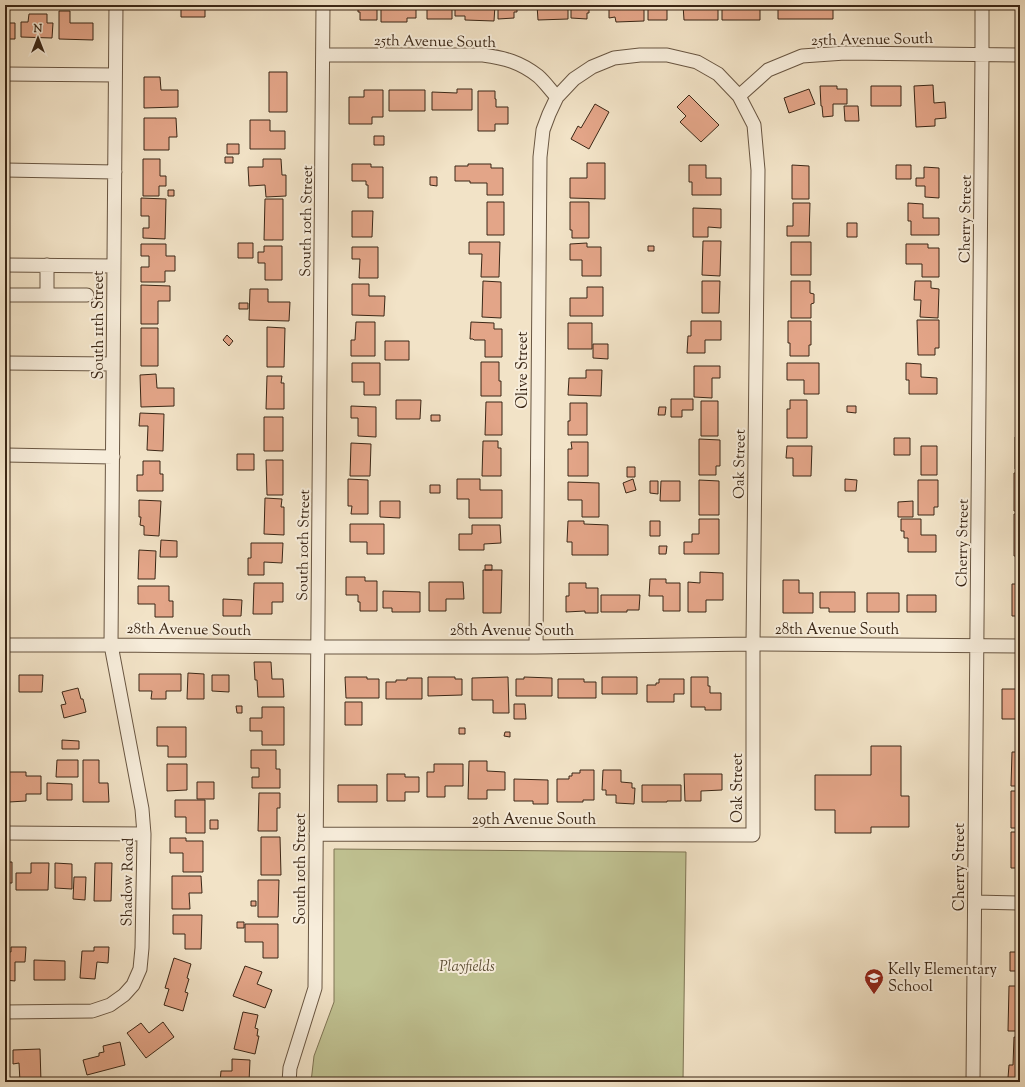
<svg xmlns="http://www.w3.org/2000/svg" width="1025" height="1087" font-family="'Sorts Mill Goudy',serif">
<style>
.green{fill:#c0c292;stroke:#7e7454}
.building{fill:#e3a588;stroke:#3b2716}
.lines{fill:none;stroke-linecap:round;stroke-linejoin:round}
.minor-casing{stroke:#695642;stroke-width:15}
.minor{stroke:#f7eddb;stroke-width:13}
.labels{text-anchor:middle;stroke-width:4;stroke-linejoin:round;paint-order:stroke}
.street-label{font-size:15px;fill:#3b2716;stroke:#f7eddb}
.park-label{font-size:15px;font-style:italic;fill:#5c4e35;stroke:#f7eddb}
.poi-label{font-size:15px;fill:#3b2716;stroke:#f7eddb;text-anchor:start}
</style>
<rect width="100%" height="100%" fill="#f2e3c7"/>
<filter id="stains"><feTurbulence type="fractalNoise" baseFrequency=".005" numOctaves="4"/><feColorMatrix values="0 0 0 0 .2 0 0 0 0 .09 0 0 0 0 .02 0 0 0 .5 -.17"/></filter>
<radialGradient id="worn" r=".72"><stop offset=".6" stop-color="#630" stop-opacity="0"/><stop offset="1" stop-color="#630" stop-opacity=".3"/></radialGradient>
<!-- green -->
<path class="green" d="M334 849 686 852 683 1082H311L314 1056 334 1002Z"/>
<!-- building -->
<path class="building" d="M181 5H205V17H181Z
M350 5H377V20H360V12H358V5Z
M381 5H416V18H407V22H381Z
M427 5H452V19H427Z
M455 5H495L494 21 465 20V16H455Z
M498 5H529L517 6V12H514V18L498 19Z
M537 5H568V19L538 20Z
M571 5H589V13H587V19L571 18Z
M609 5H644V21L616 22 615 17 609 18Z
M648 5H680H667V20H648Z
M683 5H718V20H684Z
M722 5H760V20H722Z
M778 5H833V19H778Z
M1016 5H1020V20H1016Z
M59 11H70V23H93V40L59 39Z
M29 14H47V23H53L52 38 21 37V22H28Z
M5 23H15V39H5Z
M269 72H287V112H269Z
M144 77H160L161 90H178V107L144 108Z
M933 85 934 103 945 102 946 118 935 119V126L916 127 914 86Z
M820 86H837V89H847V104H833V116L823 117 822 106H821Z
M871 86H901V106H871Z
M1019 87H1020V117H1019Z
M457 89H472V110H432V92L457 93Z
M809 89 815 104 789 113 784 98Z
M364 90H383V117H372V124H349V97H364Z
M389 90H425V111H389Z
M478 91H495V99H496V107H508V124H495V131H478Z
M689 95 719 125 701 142 680 122 686 116 677 107Z
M595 104 609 112 589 149 571 139 578 126 581 128Z
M844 106H858L859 121H845Z
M144 118H176L177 137H169V150H144Z
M250 120H270V131H285V149H250Z
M1018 121H1020V147H1017Z
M374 136H384V145H374Z
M227 144H239V154H227Z
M225 157H233V163H225Z
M143 159H160V176H166V186H159V196H143Z
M263 159H281L282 175H286V196L266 197 265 185 249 186 248 167H263Z
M1018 161H1020V195H1018Z
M587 163H605V199L570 198V178H587Z
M352 164H371V167H383V198H368V185H366V181H352Z
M468 164H491V168H503V195H487V183H470V181H455V166H468Z
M689 165H706V178H721V195H692V182H689Z
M792 165 809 166V199H792Z
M896 165H911V179H896Z
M924 167 939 168V198L925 197V186H916V178H924Z
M430 177H437V186L430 185Z
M168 190H174V196H168Z
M141 198 166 199 165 239 143 238V228H149V216H141Z
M265 199H283V240H264Z
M487 202H504V235H487Z
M570 202H589V238H572V230H570Z
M793 203H810L809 236H787V226H793Z
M908 203 923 204V218H939V235H911V221H908Z
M1017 207H1020V235H1016Z
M693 208 721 209V228L708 227V237H693Z
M352 211H373L372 237H352Z
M847 223H857V237H847Z
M1018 239H1020V266H1017Z
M703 241H721L720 276 702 275Z
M469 242H500L499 277H481L482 254H469Z
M791 242H811V275H791Z
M238 243H253V258H238Z
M587 243V247H601V276H582V260H570V244Z
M141 244H166V256H175V271H165V282H141V267H149V256H141Z
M906 244H928V248H939V277H922V264H906Z
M264 246H282V280H265V263H258V252H264Z
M648 246H654V251H648Z
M352 247H378V278H359L360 259H352Z
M1016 278H1020V315L1019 290 1016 289Z
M483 281 501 282V318L482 317Z
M702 281H720L719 313H702Z
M791 281H810V293L814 294V303L811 304V318H791Z
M915 281H931V288L939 289 938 318 920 317 921 300H914Z
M352 284H369V296H385L384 316 352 315Z
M141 285 170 286V301H158V324H141Z
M587 287H603V316H570V298H587Z
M250 289H268V302H290L289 321 249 320Z
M239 303H248V309H239Z
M1016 317H1020V353H1016Z
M917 320H939V348H935V355H918Z
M691 321H721V340H705V353H687L688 336H691Z
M788 321H811V345H809V356H790V343H788Z
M356 322H375V356H351V340H355Z
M471 322 494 323V329H502V357H485V340H474L473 339H470Z
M568 323H592V349H568Z
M267 327 285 328 284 367H267Z
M141 328H158V366H141Z
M227 335 233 341 229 346 223 340Z
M385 341H409V360H385Z
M593 344H608V359L593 358Z
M481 362H499V381H501V396H481Z
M352 363H380V395H364V382H352Z
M787 363H819V394H804V380H787Z
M906 363 921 364V377L937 378V394H909V380H906Z
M694 366H720V378H712V398L694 397Z
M586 370H602L601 396 568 395 569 378H586Z
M156 374 157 388H174V406L141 407 140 375Z
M267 376H282L281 383H284V409H266Z
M1016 380H1020V393H1016Z
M1016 395H1020V433H1016Z
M671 399H693V410H682V417H671Z
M396 400H421L420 419H396Z
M790 400H807V438H787V409H790Z
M701 401H718V436H701Z
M486 402H502V435H485Z
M570 403H587V435H568V421H570Z
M351 406 376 407V437L358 436V418H351Z
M847 406H856V413L847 412Z
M659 407H666L665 415H658Z
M140 413 164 414 163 451 147 450 148 426H139Z
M431 415H440V421H431Z
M264 417H283V451H264Z
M1015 437H1020V469H1015Z
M894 438H910V455H894Z
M699 439 720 440V466H716V475H699Z
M483 441H498V448H501V476H482Z
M571 442H588V476H568V449H572Z
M351 443 371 444 370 476H350Z
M787 446H812L811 476H793V458H786Z
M921 446H937V475H921Z
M237 454H254V470H237Z
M266 460H283V495H267Z
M143 461H160V474H163V491H137V475H143Z
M627 467H635V477H627Z
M1014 473H1020V511H1014Z
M348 479 368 480V514H351L352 506H348Z
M457 479H480V490H502V518H469V499H457Z
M633 479 636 490 626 493 623 483Z
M845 479 857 480 856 491H845Z
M699 480 719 481V515H699Z
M918 480H938V507H934V515H918Z
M650 481H658V494L650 493Z
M661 481H680V501H660Z
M568 482 599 483V517H582V500H568Z
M430 485H440V493H430Z
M265 498 282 499 281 507H284V535L264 534Z
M139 500 161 501 159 536 144 535V526L140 525 141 517H139Z
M380 501H400V518L380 517Z
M913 501V517H898V502Z
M1014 514H1020V556H1014Z
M699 519H719V554H684V542H692V534H699Z
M901 519H921V535H936V552H908V538H904V531H901Z
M568 521H584V524L608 525V555H572V542H567Z
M650 521H660V536H650Z
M350 524H384V554H367V542H350Z
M472 525H500L501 543 484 544V550H459V534H472Z
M161 540 177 541V557H160Z
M251 543H283L282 563 264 562V575H248V558H251Z
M659 546H667L666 554H659Z
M139 550 156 551 155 579H138Z
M485 565H492V570H485Z
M483 570H502L501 613H483Z
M700 572 723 573V600H706V612H688V582L700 583Z
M346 577H365V581H377V611H360V602H358V595H346Z
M650 579H666V583H680V611H663V596H649Z
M783 580H799V593H813V613H783Z
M429 582H463L464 599H446V611H429Z
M254 583H283V602H272V614H253Z
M569 583H586V588H598V613H585V611L566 612V596H569Z
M1012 584H1020V616H1012Z
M138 586H169V601H173V617H155V604H138Z
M383 591 420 592V612H392V608H383Z
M820 592H855V612H829V608H820Z
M867 593H899V612H867Z
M601 595H640L639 610H627V612H601Z
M907 595H936V612H907Z
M223 599 242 600 241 616H223Z
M254 662H271L272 679H283L284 697H258L257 680H255Z
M188 673 204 674V699H187Z
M139 674H181V691H166V699H151L152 691H139Z
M19 675H43L42 692H19Z
M212 675H229V692L212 691Z
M345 677H367V679H379V698H346Z
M428 677H455V679H462V695L428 696Z
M508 677 509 713H493V700H472V678Z
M524 677 552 678V696H516V679H524Z
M602 677H637V694H602Z
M691 677H708V686H710V693H721V710H705V707H691Z
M407 678H422V699H386V682H396V680H407Z
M558 679H584V682H596V698H558Z
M659 679H684V694H674V702H647V685H656V683H659Z
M1018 679H1020V719H1002V689H1018Z
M78 688 81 699H83L86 712 64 718 61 705 66 704 62 692Z
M345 702H362V725H345Z
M514 704H525L526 719H514Z
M236 706H242V713H237Z
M262 707H284V745H262V731H250V718H262Z
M157 727H186V757H168V746H157Z
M459 728H465V734H459Z
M505 732H510V737L504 736Z
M62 740 79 741V749H62Z
M871 746H901V796H909V827H871V833H835V810H815V775H871Z
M251 750H276V769H280V788H252V777H259V768H251Z
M1012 752H1020V786H1011Z
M57 760H78V777H56Z
M83 760H99V783H108L109 802H83Z
M469 761H487V771L505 772V790H487V799H468Z
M167 764H187V790L167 791Z
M434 764H463V786H445V797H427V772H434Z
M580 770H594V800H583V802H557V779H569V776H572V773H580Z
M603 770H621V782L632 783V788H635L634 804 616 803V795H606V790H602Z
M9 772H26V776H41V794H26V801L9 802Z
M387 774H405V777H419V792H405V801H387Z
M684 774H722V790L701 791V801H685Z
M514 779 548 780V804H533V801H514Z
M197 782H214V799H197Z
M47 783 72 784V800H47Z
M338 785H377V802H338Z
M642 785H681V801H667V802H642Z
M1011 791H1020V828H1011Z
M259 793H280V808H277V831H258Z
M175 800H205V833H186V817H175Z
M210 820H218V829H210Z
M1011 832H1020V868H1011Z
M261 837H280L281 875H261Z
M170 838H186V841H203V872H183V853H170Z
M5 862H12V883H5Z
M31 863H49L48 890H16V873H31Z
M55 863 72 864V889L55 888Z
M95 863H112L111 901H94Z
M172 876H201L202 893H189L190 909H172Z
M74 877H86L85 900 73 899Z
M258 880H279L278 917H258Z
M251 901H256V906H251Z
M173 915H202L201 949H185V934H173Z
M237 922H244V928H237Z
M245 924H278V958H263V942H245Z
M11 947H26L25 962H15V981L5 980V951L11 952Z
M94 947H109L108 963 97 962 95 979 80 978 82 951H94Z
M1010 952H1020V971H1010Z
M174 958 191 964 187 978 189 979 185 992 188 993 183 1011 164 1005 169 989 165 988Z
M34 960 65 961V980H34Z
M245 966 262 972 257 984 272 990 265 1008 233 996Z
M1009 986H1020V1031H1008Z
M243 1012 258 1015 255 1028 258 1029 257 1036H259L255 1054 234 1049Z
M163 1022 174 1037 146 1058 127 1033 141 1023 149 1033Z
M1014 1037 1020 1038V1078H1008L1009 1065H1013Z
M120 1042 125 1065 87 1075 83 1060 99 1056V1053L104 1052 103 1046Z
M40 1049 41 1082H20L19 1063 13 1064V1050Z
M232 1059 250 1060 249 1082H220L221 1071H232Z"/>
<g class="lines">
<defs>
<path id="minor" d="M323 55H483C505 58 520 62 538 76 545 82 551 91 557 97
M5 74 115 75
M739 96 768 70 802 56 845 53 1020 55
M5 170 115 172
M5 265 114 266
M47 265V295
M5 295H87
M5 363 113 364
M5 455 113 457
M5 645H111L318 647H536L753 644 1020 646
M5 833 144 834
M316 834 753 835V644L758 170 754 125 739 96 718 74 697 62 667 55H640L614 58 592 67 574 79 557 97 549 114 543 130 540 157 536 647
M975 902 1020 903
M5 1012 92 1011 110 1005 124 995 133 985 140 969 142 948 144 834 142 809 111 645 116 5
M289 1082 290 1068 315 988 323 5
M973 1082 982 55V5"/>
</defs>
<!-- minor casing -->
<use href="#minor" class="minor-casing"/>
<!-- minor -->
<use href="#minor" class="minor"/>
</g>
<!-- icons -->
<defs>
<symbol id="school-pin" viewBox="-11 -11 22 30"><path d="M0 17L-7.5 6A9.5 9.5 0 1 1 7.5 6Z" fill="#8f2418" stroke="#f7eddb"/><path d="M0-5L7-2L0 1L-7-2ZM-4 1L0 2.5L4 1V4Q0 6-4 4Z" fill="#fff"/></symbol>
</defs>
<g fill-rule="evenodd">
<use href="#school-pin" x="863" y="967" width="22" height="30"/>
</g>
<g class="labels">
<!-- street labels -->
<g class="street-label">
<text transform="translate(872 39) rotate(-1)" y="5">25th Avenue South</text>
<text transform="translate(435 41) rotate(1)" y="5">25th Avenue South</text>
<text transform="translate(965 219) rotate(-89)" y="5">Cherry Street</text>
<text transform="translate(306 221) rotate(-89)" y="5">South 10th Street</text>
<text transform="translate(98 325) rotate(-90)" y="5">South 11th Street</text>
<text transform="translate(522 370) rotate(-90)" y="5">Olive Street</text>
<text transform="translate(739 464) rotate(-89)" y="5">Oak Street</text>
<text transform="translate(962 543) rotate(-89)" y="5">Cherry Street</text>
<text transform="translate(303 545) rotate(-89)" y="5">South 10th Street</text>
<text transform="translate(189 629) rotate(1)" y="5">28th Avenue South</text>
<text x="837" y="634">28th Avenue South</text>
<text x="512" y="635">28th Avenue South</text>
<text transform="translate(737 788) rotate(-90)" y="5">Oak Street</text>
<text x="534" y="824">29th Avenue South</text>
<text transform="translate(959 867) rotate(-90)" y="5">Cherry Street</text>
<text transform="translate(300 869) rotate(-90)" y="5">South 10th Street</text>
<text transform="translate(127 882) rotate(-89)" y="5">Shadow Road</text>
</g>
<!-- park labels -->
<g class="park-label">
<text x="467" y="971">Playfields</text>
</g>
<!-- poi labels -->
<g class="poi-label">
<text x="888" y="974">Kelly Elementary<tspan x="888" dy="17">School</tspan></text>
</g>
</g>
<!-- margin -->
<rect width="1025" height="1087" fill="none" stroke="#f2e3c7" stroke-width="20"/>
<rect x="6" y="6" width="1013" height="1075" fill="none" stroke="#3b2716" stroke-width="2"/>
<rect x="10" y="10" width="1005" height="1067" fill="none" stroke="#3b2716"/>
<!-- north arrow -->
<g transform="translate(38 38)" stroke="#f7eddb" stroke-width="3" paint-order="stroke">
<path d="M0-3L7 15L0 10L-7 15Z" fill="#3b2716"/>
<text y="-6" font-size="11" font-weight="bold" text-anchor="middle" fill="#3b2716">N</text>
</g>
<rect width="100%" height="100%" filter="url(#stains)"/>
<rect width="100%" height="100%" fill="url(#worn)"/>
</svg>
